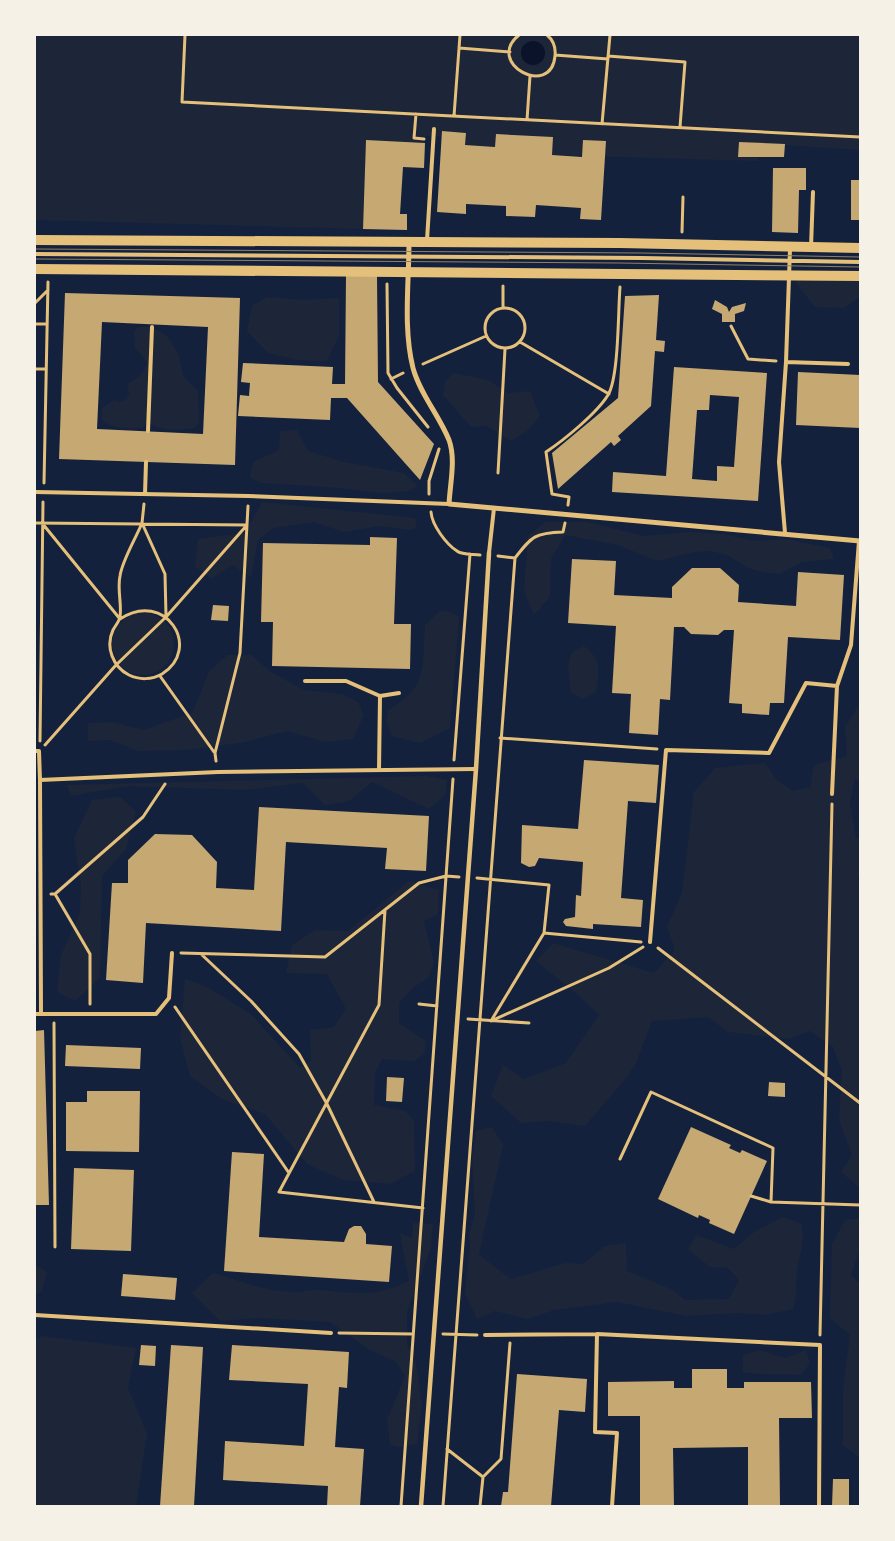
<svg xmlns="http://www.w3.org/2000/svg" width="895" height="1541" font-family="'Playfair Display',serif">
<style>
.green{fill:#1d2539}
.water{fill:#0b132b}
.building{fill:#c6a872;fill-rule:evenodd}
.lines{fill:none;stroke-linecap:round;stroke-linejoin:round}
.path{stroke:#e5c07b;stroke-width:3}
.service{stroke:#e5c07b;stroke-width:4}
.pedestrian{stroke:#e5c07b;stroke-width:4.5}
.minor{stroke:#e5c07b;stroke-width:5}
.secondary{stroke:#e5c07b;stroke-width:10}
.tram{stroke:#918062;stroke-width:1}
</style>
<rect width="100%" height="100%" fill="#14213d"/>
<!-- green -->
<path class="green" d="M35 35H860V150L740 142 738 157 758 158V161L552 155 553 137 497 134 495 147 465 145 466 133 443 131 442 137 425 136V143L366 141 363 229 35 220Z
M800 275 860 276V297L844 308 815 307 796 283Z
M267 297 303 300 339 298V336L327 361 297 360 268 353 247 331 252 306Z
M139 327H152L167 336 179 355 183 376 198 391 199 422 195 428C179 430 162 433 148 422L143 428C127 429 114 429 102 420V408L114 400 120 402 127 399 129 393 127 384 141 375 148 363 135 348 134 331Z
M453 373 488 380 508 393 530 391 540 416 527 431 511 441 487 426 471 427 443 395 445 382Z
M297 430 308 451 344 462 404 473 418 486 408 491 383 493 328 487 262 483 250 478 253 462 279 450 280 431Z
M262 502 415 518 417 527 410 530 379 526 344 532 314 522 273 528 258 540 251 577 232 565 211 579 195 566 198 539 245 533Z
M545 522H587L643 536 690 532 723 534 755 541 786 539 830 548 834 559 802 562 780 574 762 572 748 568 727 555 711 551 694 552 657 561 618 545 565 535 551 559 550 597 534 615 524 591 528 536Z
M440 611 450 612 459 617 450 728 420 743 392 736 386 722 388 710C429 688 422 666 425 625Z
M112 644a31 31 0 1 1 62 0a31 31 0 1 1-62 0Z
M584 646C602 660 599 671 596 692L583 699 571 692 568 665 572 652Z
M227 655H251L271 672 304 690 342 694 358 702 364 715 353 739 325 742 287 731 240 743 186 750 138 751 110 740 88 741V723L112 722 143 730 192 713 209 672Z
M860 703V780L855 779 850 802 856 838H860V875L858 877 860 893V1188L841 1172 852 1155 839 1120 842 1071 833 1047 810 1031 788 1039 728 1032 708 1017 652 1021 636 1063 627 1077 585 1126 549 1121 521 1123 491 1096 503 1065 524 1079 566 1063 599 1015 576 993 536 961 553 943 654 973 675 950 667 927 682 893 694 792 715 768 765 763 777 780 793 791 810 787 814 765 847 756 845 727Z
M426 776 447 780 445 795 429 809 372 782 349 801 325 805 303 783 245 790 127 786 71 796 67 785Z
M120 797 136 811 126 849 102 876 100 978 75 1001 57 992 61 955 80 913 81 886 74 838 92 800Z
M409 881 439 890 438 914 424 921 434 963 428 978 414 987 399 1003V1023L426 1041 424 1054 414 1061 382 1059 375 1072 374 1105 405 1111 414 1120 415 1171 390 1184 343 1180 307 1164 265 1114 222 1099 190 1076 180 1038 185 979 207 987 251 1014 300 1068 311 1061 310 1030 334 1027 346 1009 327 974 286 973 292 945 315 930 348 931Z
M492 1127 503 1145 479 1255 511 1279 565 1263 583 1264 605 1246 626 1243 627 1271 673 1290 685 1300 729 1299 739 1280 728 1268 710 1267 688 1250 696 1235 734 1249 754 1232 783 1217 802 1224C804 1246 800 1251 797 1271 795 1284 798 1295 793 1309L766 1315 737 1313 687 1316 617 1302 554 1310 528 1319 495 1311 477 1319 465 1294 470 1245 469 1236 475 1212 472 1159 476 1131Z
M860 1218V1249L851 1275 860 1284V1458L843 1445V1390L850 1335 830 1318 832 1244 845 1220Z
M413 1223 433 1224 430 1251 407 1312V1345L416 1363 422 1404 417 1444 399 1447 390 1445 387 1420 405 1376 396 1362 368 1349 330 1322 261 1318 220 1321 192 1293 213 1273C238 1280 265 1291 291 1292 302 1293 312 1289 322 1290 358 1294 374 1297 409 1281L400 1233 412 1238Z
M35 1264 47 1272 42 1291 35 1295Z
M42 1336 136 1348 128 1388 147 1434 136 1506H35V1339Z
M759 1350 785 1358 806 1350 810 1363 801 1375C782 1373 763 1376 743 1372V1355Z"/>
<!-- water -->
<path class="water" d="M521 53a12 12 0 1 1 24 0a12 12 0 1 1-24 0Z"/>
<!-- building -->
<path class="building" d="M442 131 466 133 465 145 495 147 496 134 553 137 552 155 582 157 583 140 606 141 601 220 580 219 581 208 536 205 535 217 506 216V206L466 204V214L437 212Z
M366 140 425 143 424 168 403 167 400 214H407V230L363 229Z
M739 142 785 144 784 157H738Z
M773 168H806V190H799L798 233 772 232Z
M851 180H860V220H851Z
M346 275 377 276 378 382 434 444 420 480 347 398H331L330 420 238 416 240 395 249 396 250 383 241 382 243 363 333 367 332 384H345Z
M65 293 240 298 235 465 59 459ZM102 322 208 327 203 434 97 429Z
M659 295 656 340 665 341 664 352 655 351 651 406 618 436 621 440 614 446 611 442 558 489 552 453 618 398 625 296Z
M715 300 727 307 729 312 732 307 746 303 744 311 735 314V322H722V314L712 309Z
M674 367 767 373 758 501 612 492 613 472 666 476ZM710 395 739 397 734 467 717 466V481L692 479 697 410H709Z
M798 372 860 375V428L796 425Z
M370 537 397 538 394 624H411L410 669 272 666 273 622H261L263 543 370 545Z
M572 559 616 561 614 595 672 598V587L692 568H720L739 585 738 602 796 606 798 572 844 575 840 640 788 637 784 703H770L769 715 742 713V704L729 703 734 630H724L718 635 691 634 684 627H674L670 700 660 699 658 735 629 733 631 694 612 693 616 626 568 623Z
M213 605 229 606 228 621 211 620Z
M584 760 659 765 656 803 628 801 621 898 643 900 641 927 593 924V929L566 926 563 922 565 919 575 917 576 895 581 896 583 862 539 858 535 866 529 867 521 863 522 825 578 829Z
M259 807 429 816 426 871 385 869 387 848 286 842 281 931 146 923 143 983 106 980 112 883H128V860L155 834 192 835 217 862 216 888 254 890Z
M44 1030 49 1205H35V1031Z
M66 1045 141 1048 140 1069 65 1066Z
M387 1077 404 1078 402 1102 386 1101Z
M769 1082 785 1083V1097L768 1096Z
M87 1091H140L139 1152 66 1151V1102H87Z
M691 1127 731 1145 729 1148 740 1153 742 1150 767 1161 734 1234 709 1223 710 1220 699 1215 698 1218 658 1199Z
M232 1152 264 1154 259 1237 344 1242 349 1229 354 1226H361L366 1234V1244L392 1246 389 1282 224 1271Z
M74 1168 134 1170 131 1251 71 1249Z
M123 1274 177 1278 175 1300 121 1296Z
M141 1345 156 1346 155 1366 139 1365Z
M171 1345 203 1347 194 1506H160Z
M232 1345 349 1352 347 1388 339 1387 335 1447 364 1449 360 1506H327L328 1486 223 1480 225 1441 304 1446 308 1384 229 1380Z
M692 1369H727V1388H744V1382H811L812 1418H779L780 1506H748V1447L673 1448 674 1506H640V1416H608V1382L674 1381V1388H692Z
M517 1374 587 1379 585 1412 559 1410 551 1506H501L503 1492H508Z
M833 1479H849V1506H832Z"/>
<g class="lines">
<!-- path -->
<path class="path" d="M185 35 182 102 860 137
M519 35C484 63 551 99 555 56 556 47 553 40 547 35
M459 48 510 52
M555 55 608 59
M608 56 685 62 680 127
M416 114 414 138 424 139
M454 116 460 35
M527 120 530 76
M602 124 610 35
M682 232 683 197
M387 284 388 373 397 388 428 427
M503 286V308
M35 303 48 290
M485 328a20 20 0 1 1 40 0a20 20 0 1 1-40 0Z
M35 324H46
M731 326 748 359 776 361
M520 342 609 394
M423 364 486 336
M35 369H46
M391 379 403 373
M498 473 505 349
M44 483 48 282
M429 494V481L439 449
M568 505 569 497 552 494 546 452C564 440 597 413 608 395 619 377 618 311 620 287
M431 512C432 525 446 544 457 551 462 555 473 554 480 555
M35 523 247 525 166 617 116 665 45 745
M42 523 120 619
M142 523 144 504
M498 556 515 558
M120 619C165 589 203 648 162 674 152 680 139 680 129 675 113 667 105 647 113 630 115 626 119 622 120 617 122 604 117 589 120 576 122 561 136 538 142 523L165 574 166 616
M160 676 214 752
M500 738 657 749
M40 741 43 502
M454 760 470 554
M216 761 215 753 240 653 248 506
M477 878 549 885 544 933 641 942
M51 894H55L143 817 165 784
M55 894 90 954V1004
M385 910 379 1005 279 1192 423 1208
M658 948 860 1103
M181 953 325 957 419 883 446 876 459 877
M201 954 251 1001 299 1054 327 1104 374 1202
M419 1004 437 1006
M175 1007 289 1173
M468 1019 529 1023
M491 1021 609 968 643 947
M491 1021 544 933
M54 1023 55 1247
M620 1159 651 1092 773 1148 771 1202 860 1205
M751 1196 771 1202
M339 1333 413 1334
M443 1334 477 1335
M820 1335 832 804
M447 1449 483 1477 480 1506
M483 1477 501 1459 510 1343
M401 1506 453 779
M443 1506 515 558C532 536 535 533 563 532L565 523"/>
<!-- service -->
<path class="service" d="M427 240 434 129
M811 247 813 192
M35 254 642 258 860 262
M786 362 848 364
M148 431 152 327
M35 492 248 496 449 504
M145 494 146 462
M785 533 779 462 786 362 790 249
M489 553 494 508
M305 681H346L380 696 399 693
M35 751H39L40 780 218 772 476 769
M379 770 380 696
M832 794 837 686 851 645 859 541
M650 942 666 750 769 753 806 683 837 686
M35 1014H41L40 780
M41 1014H156L169 998 172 953
M35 1315 331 1333
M597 1334 595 1432 617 1433 612 1506
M485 1335 597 1334 820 1345 819 1506"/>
<!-- pedestrian -->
<path class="pedestrian" d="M421 1506 476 769 489 553"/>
<!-- minor -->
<path class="minor" d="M409 242C409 283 403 328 413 368 420 394 439 415 449 440 456 459 450 484 449 504L860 541"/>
<!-- secondary -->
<path class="secondary" d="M35 240 620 243 860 248
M35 269 860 276"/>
<!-- tram -->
<path class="tram" d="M35 249 642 253 860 257
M35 259 620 263 860 267"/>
</g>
<!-- border -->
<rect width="895" height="1541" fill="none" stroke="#f6f1e7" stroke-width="72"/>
</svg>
